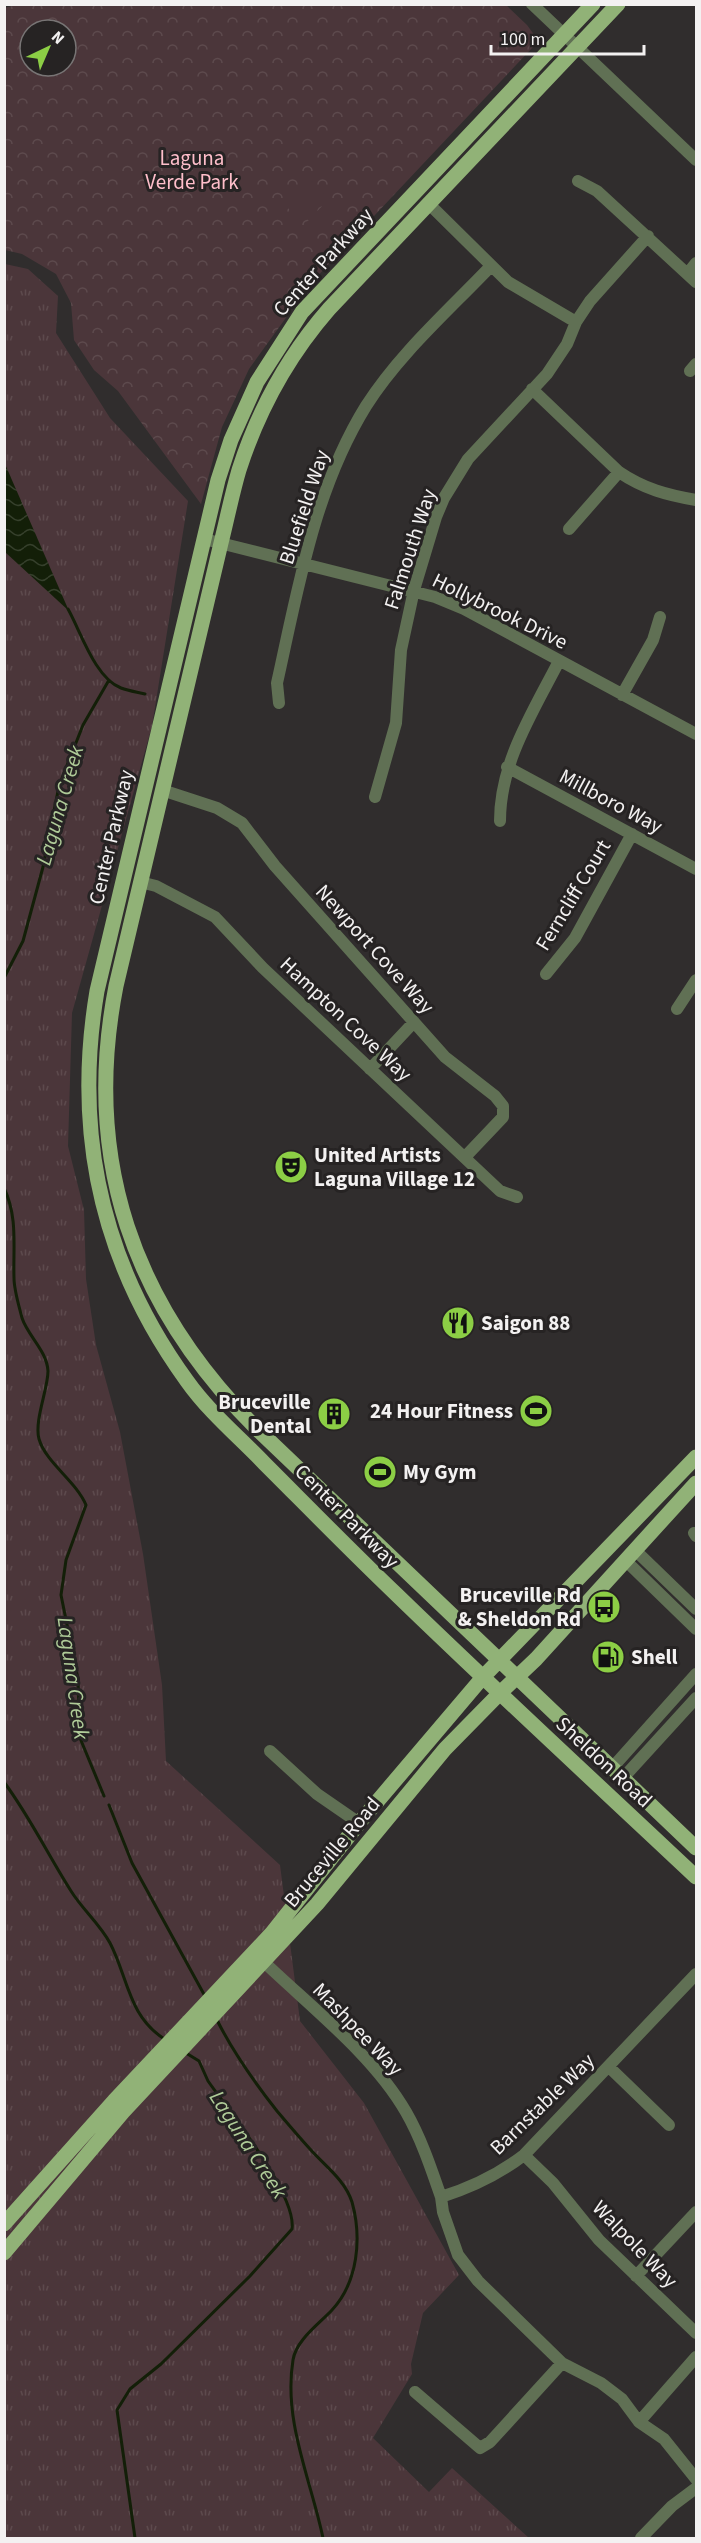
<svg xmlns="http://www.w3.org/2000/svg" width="701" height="2543" font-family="'Source Sans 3',sans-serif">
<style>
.grass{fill:url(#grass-tufts)}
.forest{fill:url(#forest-crowns);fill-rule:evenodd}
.garden{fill:#4b363a}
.water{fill:url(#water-waves)}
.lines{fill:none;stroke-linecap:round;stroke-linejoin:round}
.stream{stroke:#131f08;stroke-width:3}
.minor{stroke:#607054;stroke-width:12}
.major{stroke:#91b277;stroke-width:15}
.labels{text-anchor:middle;stroke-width:6;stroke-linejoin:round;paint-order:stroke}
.park-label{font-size:21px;fill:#febeca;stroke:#262323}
.street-label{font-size:21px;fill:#f3f1f1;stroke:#262323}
.poi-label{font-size:21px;font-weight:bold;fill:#f3f1f1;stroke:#262323;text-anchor:start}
.water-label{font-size:22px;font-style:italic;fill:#afcb98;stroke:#262323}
</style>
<defs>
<pattern id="grass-tufts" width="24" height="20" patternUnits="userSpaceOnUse" patternTransform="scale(1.5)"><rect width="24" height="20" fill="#4b363a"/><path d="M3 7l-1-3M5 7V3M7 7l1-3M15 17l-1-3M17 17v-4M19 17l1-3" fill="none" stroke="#5d4a4d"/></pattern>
<pattern id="forest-crowns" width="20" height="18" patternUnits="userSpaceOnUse" patternTransform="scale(1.5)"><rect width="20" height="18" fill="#4b363a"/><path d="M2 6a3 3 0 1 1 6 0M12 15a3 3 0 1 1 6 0" fill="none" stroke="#5d4a4d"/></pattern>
<pattern id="water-waves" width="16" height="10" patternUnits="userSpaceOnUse" patternTransform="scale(1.5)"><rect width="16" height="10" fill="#131f08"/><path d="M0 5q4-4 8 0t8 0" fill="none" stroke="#36402c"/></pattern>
</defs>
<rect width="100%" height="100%" fill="#302d2d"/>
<!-- grass -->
<path class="grass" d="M5 264 28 269 58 296 56 333 110 418 188 501 152 726 72 1013 68 1146 84 1210 86 1279 96 1345 120 1432 143 1554 162 1685 166 1761 280 1865 300 2021 364 2103 459 2275 423 2313 411 2364 412 2374 373 2438 429 2492 452 2468 529 2538H5Z"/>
<!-- forest -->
<path class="forest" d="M21 4 506 5 527 25 535 36 533 47 311 283 249 369 222 427 201 504 118 391 94 370 74 340 71 303 56 274 22 254 5 250 4 8ZM30 30H66V66H30Z"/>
<!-- garden -->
<path class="garden" d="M312 181 324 193 299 219 287 207Z
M330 198 342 209 317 235 305 224Z"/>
<!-- water -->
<path class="water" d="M5 464 69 611 5 552Z"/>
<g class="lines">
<!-- stream -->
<path class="stream" d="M68 609C81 632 95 678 121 688 129 691 137 692 145 694
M4 978 23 941 43 867 59 786 83 725 109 680
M4 1188C18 1217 13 1247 14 1278 14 1290 19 1306 22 1318 28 1336 47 1351 48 1371 48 1389 34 1421 39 1439 46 1463 76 1481 86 1505L66 1560 61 1595 78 1679 80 1738 104 1796
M4 1782C30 1817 48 1855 71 1891 82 1909 100 1924 110 1943 128 1977 128 2017 166 2040
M109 1805 132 1863 206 1998
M217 2020C233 2052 255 2083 277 2111 288 2124 299 2137 310 2149 325 2166 345 2180 352 2202 362 2238 358 2282 332 2310 319 2324 296 2340 293 2360 283 2421 311 2480 323 2538
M135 2538 117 2410 130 2389 161 2364 250 2276 292 2229C297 2195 229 2111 208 2081L199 2061 186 2053"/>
<!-- minor -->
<path class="minor" d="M532 4 696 160
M578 181 597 191 696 282
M428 203 508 282 576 322
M688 273 696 263
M690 371 696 364
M532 389 619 472C644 489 667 495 696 500
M569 529 619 472
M204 539 435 597 464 609 696 734
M622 695 653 640 660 617
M279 703 277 683C298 589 314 490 366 406 399 354 448 311 491 266
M507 767 696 869
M162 790 217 808 242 823 275 866 445 1057 495 1096 503 1106V1117L465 1157
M375 797 396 723 401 650 414 590 436 517 444 498 468 459 547 374 567 344 576 322 590 301 648 236
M500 821C500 762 533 712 559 661
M140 882 156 886 215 917 263 968 500 1191 517 1197
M546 974 575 938 632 834
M677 1009 696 980
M370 1069 414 1022
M694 1533 696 1536
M635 1550 696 1609
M625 1560 696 1629
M270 1751 317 1794 359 1823
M612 1768 696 1674
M623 1778 696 1698
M264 1962C311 2007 374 2056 406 2112 421 2138 431 2168 441 2197
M696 1974 524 2155C498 2175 473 2187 441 2197L443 2212 458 2255 478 2281 562 2363 601 2383 622 2399 639 2422 664 2439 696 2479
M609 2067 669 2125
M524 2155 553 2183 599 2240 696 2333
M636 2276 696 2212
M415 2392 480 2448 490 2442 562 2363
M639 2422 696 2357
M641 2538 672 2506 696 2488"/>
<!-- major -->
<path class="major" d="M593 4 302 312 257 382 231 440 218 480 97 991C73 1133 102 1264 187 1381 209 1412 238 1436 264 1463 308 1507 351 1551 396 1594 495 1690 596 1783 696 1877
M618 4 329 309C288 356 258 411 239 470 232 494 227 519 221 543L116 986C82 1160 133 1305 257 1429L696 1848
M4 2224 114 2101 272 1933 359 1823 483 1677 696 1457
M4 2253 123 2112 317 1904 445 1749 500 1693 536 1659 696 1483"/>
</g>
<!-- icons -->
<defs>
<symbol id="theatre-disc" viewBox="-11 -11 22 22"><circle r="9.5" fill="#8cce45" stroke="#262323"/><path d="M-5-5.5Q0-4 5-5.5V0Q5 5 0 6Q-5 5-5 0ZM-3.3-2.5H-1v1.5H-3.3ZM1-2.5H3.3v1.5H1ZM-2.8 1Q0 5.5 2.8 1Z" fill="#111"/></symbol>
<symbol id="restaurant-disc" viewBox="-11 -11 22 22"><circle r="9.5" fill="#8cce45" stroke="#262323"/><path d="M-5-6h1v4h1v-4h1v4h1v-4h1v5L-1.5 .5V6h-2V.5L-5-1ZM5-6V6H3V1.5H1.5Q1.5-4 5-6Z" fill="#111"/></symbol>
<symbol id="stadium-disc" viewBox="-11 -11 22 22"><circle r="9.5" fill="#8cce45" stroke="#262323"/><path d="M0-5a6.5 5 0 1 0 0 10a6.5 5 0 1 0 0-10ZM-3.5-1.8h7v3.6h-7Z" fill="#111"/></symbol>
<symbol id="building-disc" viewBox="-11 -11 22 22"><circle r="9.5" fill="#8cce45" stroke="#262323"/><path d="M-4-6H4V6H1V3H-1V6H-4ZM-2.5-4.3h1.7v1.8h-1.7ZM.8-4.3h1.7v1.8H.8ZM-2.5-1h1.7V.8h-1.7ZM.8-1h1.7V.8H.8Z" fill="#111"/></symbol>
<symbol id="bus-disc" viewBox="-11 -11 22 22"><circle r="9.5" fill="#8cce45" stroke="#262323"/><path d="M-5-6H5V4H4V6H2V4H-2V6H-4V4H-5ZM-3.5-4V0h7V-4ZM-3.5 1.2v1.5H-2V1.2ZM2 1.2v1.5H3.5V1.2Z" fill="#111"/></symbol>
<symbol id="fuel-disc" viewBox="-11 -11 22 22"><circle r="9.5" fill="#8cce45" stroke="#262323"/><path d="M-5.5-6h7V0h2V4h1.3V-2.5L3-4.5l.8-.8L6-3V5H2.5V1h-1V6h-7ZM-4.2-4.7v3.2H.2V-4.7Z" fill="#111"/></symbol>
</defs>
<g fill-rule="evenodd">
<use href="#theatre-disc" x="272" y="1148" width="38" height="38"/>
<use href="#restaurant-disc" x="439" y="1304" width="38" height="38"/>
<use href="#stadium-disc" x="517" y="1392" width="38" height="38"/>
<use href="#building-disc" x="315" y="1395" width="38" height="38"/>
<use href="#stadium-disc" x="361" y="1453" width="38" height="38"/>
<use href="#bus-disc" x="585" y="1588" width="38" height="38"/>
<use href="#fuel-disc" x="589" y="1638" width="38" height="38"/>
</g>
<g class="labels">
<!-- park labels -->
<g class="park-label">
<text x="192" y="165">Laguna<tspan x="192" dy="24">Verde Park</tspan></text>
</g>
<!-- street labels -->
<g class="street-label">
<text transform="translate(323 262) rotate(-48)" y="7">Center Parkway</text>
<text transform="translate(304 507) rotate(-72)" y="7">Bluefield Way</text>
<text transform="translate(410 549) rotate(-72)" y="7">Falmouth Way</text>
<text transform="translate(500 611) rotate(26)" y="7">Hollybrook Drive</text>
<text transform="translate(611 801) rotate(28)" y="7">Millboro Way</text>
<text transform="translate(111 837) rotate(-77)" y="7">Center Parkway</text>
<text transform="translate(573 895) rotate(-59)" y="7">Ferncliff Court</text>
<text transform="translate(375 949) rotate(48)" y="7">Newport Cove Way</text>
<text transform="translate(346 1019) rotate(43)" y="7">Hampton Cove Way</text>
<text transform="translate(347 1516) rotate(45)" y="7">Center Parkway</text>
<text transform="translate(604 1762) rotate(43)" y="7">Sheldon Road</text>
<text transform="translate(332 1852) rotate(-50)" y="7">Bruceville Road</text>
<text transform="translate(358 2029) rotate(46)" y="7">Mashpee Way</text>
<text transform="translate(542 2104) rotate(-44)" y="7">Barnstable Way</text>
<text transform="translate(635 2244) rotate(46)" y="7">Walpole Way</text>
</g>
<!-- poi labels -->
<g class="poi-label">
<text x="314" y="1162">United Artists<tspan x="314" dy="24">Laguna Village 12</tspan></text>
<text x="481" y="1330">Saigon 88</text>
<text x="311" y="1409" text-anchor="end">Bruceville<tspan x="311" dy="24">Dental</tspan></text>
<text x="513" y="1418" text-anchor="end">24 Hour Fitness</text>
<text x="403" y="1479">My Gym</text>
<text x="581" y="1602" text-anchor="end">Bruceville Rd<tspan x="581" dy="24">&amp; Sheldon Rd</tspan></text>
<text x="631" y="1664">Shell</text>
</g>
<!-- water labels -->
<g class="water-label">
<text transform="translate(59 805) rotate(-74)" y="8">Laguna Creek</text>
<text transform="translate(74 1678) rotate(82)" y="8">Laguna Creek</text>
<text transform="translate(249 2144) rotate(57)" y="8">Laguna Creek</text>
</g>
</g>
<!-- border -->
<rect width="701" height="2543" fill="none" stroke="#f3f1f1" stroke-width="12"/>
<!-- north arrow -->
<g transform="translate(48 48) rotate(44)"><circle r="28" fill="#262323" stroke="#787575" stroke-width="1.5"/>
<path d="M0-4.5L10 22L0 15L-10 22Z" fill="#8cce45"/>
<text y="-9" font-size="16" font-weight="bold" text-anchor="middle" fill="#f3f1f1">N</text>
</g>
<!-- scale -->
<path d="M491 45v9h153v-9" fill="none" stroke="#f3f1f1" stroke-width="3"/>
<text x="500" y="45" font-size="18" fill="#f3f1f1" stroke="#262323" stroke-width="4.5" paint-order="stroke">100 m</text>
</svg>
